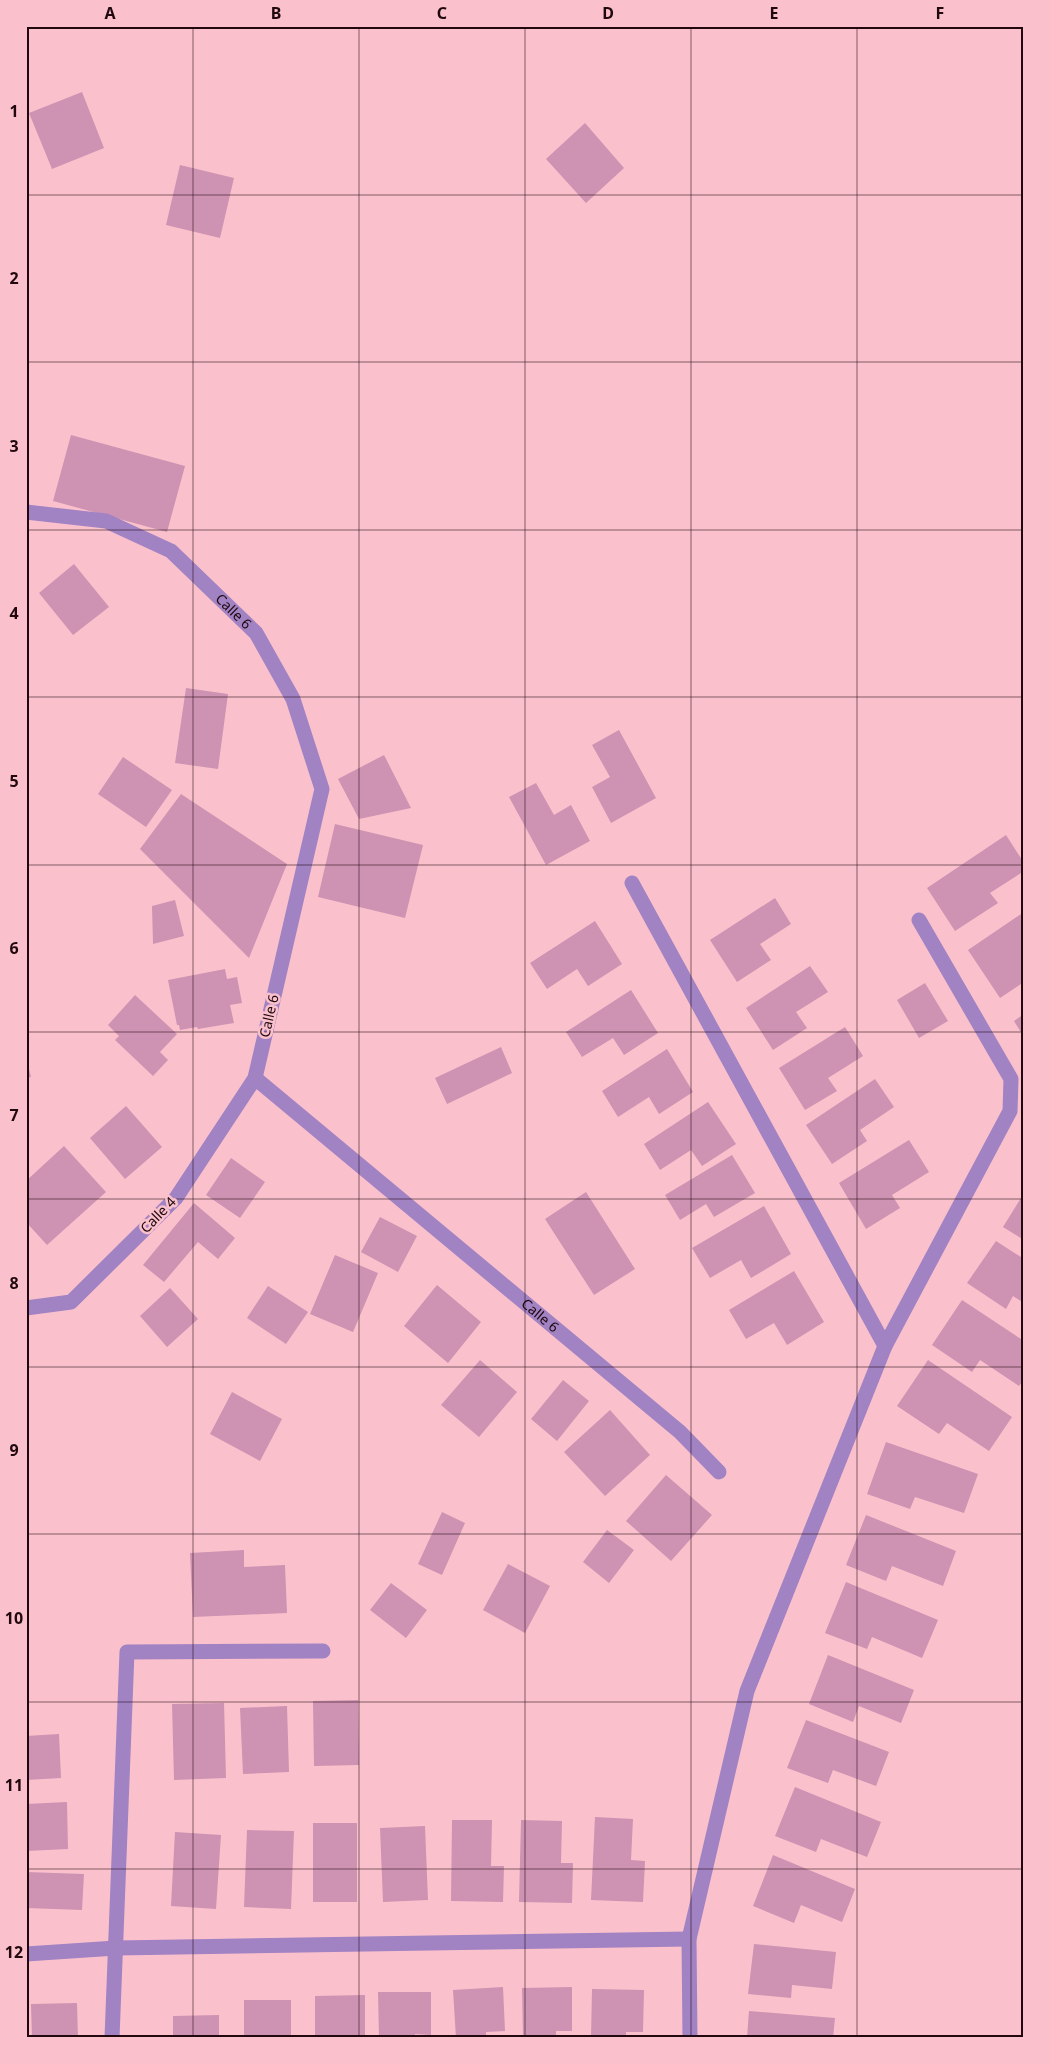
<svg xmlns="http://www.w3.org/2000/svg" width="1050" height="2064" font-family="'Noto Sans',sans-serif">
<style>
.building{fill:#ce92b2}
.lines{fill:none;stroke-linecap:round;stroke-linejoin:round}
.street{stroke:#a182c3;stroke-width:15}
.grid{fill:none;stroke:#20080e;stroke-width:1;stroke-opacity:0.55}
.labels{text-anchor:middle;stroke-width:5;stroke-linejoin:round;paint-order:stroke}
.street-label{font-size:14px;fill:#20080e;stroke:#fac1cc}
.neatline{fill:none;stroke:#20080e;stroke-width:2}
.grid-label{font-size:16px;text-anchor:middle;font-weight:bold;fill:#20080e}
</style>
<rect width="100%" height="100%" fill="#fac1cc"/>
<!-- building -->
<path class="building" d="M82 92 104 148 52 169 29 113Z
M585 123 624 168 586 203 546 159Z
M180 165 234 178 220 238 166 225Z
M71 435 185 466 167 532 53 501Z
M74 564 109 607 73 635 39 593Z
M186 688 228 694 218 769 175 763Z
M619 730 656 798 611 823 592 787 610 777 592 745Z
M384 755 411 808 359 819 338 779Z
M123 757 172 790 146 827 98 794Z
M536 783 554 815 571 805 590 841 546 865 509 797Z
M181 794 287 864 249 958 140 849Z
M335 824 423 845 405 918 318 897Z
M1006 835 1024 863V871L990 893 998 903 955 931 927 888Z
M775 898 791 924 760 944 771 960 737 982 710 940Z
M175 900 184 936 153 944 152 906Z
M1024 912V982L1000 998 968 950Z
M595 921 622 964 588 986 577 969 547 989 530 963Z
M810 966 828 992 796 1012 807 1028 773 1050 746 1008Z
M225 969 227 979 237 977 242 1003 230 1005 234 1023 198 1029 197 1027 180 1030 179 1025H177L168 980Z
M925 983 948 1021 919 1038 897 1000Z
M631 990 658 1033 624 1055 613 1038 582 1057 566 1032Z
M135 995 177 1034 160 1052 168 1060 153 1076 115 1040 119 1036 108 1025Z
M1024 1014V1037L1014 1021Z
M845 1027 863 1056 828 1078 837 1091 805 1110 779 1068Z
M501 1047 512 1073 447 1104 435 1078Z
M667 1049 693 1092 659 1114 649 1097 618 1117 602 1091Z
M26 1058 31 1077 26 1078Z
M875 1079 894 1107 860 1130 867 1141 832 1164 806 1125Z
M708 1102 736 1144 702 1166 691 1150 660 1170 644 1144Z
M126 1106 162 1147 125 1179 90 1138Z
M909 1140 929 1172 892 1195 900 1208 866 1229 839 1183Z
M64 1146 106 1192 47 1245 26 1222V1181Z
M732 1155 755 1193 714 1217 706 1204 680 1220 665 1195Z
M231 1158 265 1182 240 1218 206 1195Z
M586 1192 635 1269 594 1295 545 1219Z
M1024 1193V1240L1003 1227Z
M194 1203 235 1238 218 1259 198 1242 164 1282 143 1265Z
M764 1206 791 1254 751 1278 741 1260 710 1278 692 1248Z
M380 1217 417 1236 398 1272 361 1252Z
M996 1241 1024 1259V1303L1013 1296 1006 1309 967 1283Z
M335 1255 378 1273 353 1332 310 1314Z
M794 1271 824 1322 787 1345 774 1323 746 1339 729 1310Z
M437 1285 481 1322 448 1363 404 1326Z
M268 1286 308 1312 286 1344 247 1318Z
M170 1288 198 1319 167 1347 140 1316Z
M962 1300 1024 1341V1379L1019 1386 980 1360 972 1372 932 1345Z
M480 1360 517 1392 479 1437 441 1405Z
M928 1360 1012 1417 989 1451 947 1423 939 1434 897 1406Z
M563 1380 589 1401 557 1441 531 1419Z
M232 1392 282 1419 260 1461 210 1434Z
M610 1410 650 1455 605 1496 564 1452Z
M886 1442 978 1474 964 1513 915 1497 910 1509 867 1494Z
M666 1475 712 1515 671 1561 626 1521Z
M442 1512 465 1523 442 1575 418 1564Z
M866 1515 956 1551 943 1586 892 1566 886 1581 846 1565Z
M607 1530 634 1550 609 1583 583 1562Z
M244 1550V1567L285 1565 287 1613 193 1617 190 1553Z
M508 1564 550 1586 525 1633 483 1610Z
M846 1582 938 1620 922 1658 872 1637 867 1649 825 1633Z
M391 1583 427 1610 406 1638 370 1610Z
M828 1655 914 1690 901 1723 859 1706 853 1722 809 1704Z
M358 1700 359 1765 314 1766 313 1701Z
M224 1703 226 1778 174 1780 172 1704Z
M287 1706 289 1772 243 1774 240 1708Z
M806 1720 889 1752 876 1786 833 1770 828 1783 787 1768Z
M59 1734 61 1778 26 1780V1736Z
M795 1787 881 1822 867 1857 821 1839 816 1852 775 1836Z
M67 1802 68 1849 26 1851V1804Z
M595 1817 633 1819 631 1860 645 1861 643 1902 591 1900Z
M452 1820H492L491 1866H504L503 1902 451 1901Z
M521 1820 562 1821 561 1863H573L572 1903 519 1902Z
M313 1823H357V1902H313Z
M425 1826 428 1900 383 1902 380 1828Z
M247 1830 294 1831 291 1909 244 1907Z
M175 1832 221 1835 216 1909 171 1906Z
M773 1855 855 1889 842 1922 801 1905 794 1923 753 1906Z
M26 1872 84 1874 82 1910 26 1908Z
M754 1944 836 1952 832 1989 792 1985 791 1998 748 1994Z
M503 1987 505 2031 486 2032V2038H456L453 1990Z
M572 1987V2031H556V2038H523L522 1988Z
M592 1989 644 1990 643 2032H626V2038H591Z
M378 1992H431V2035L415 2034V2038H379Z
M365 1995V2038H315V1996Z
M244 2000H291V2035H276V2038H244Z
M77 2003 78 2038H32L31 2004Z
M749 2011 835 2018 833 2038H747Z
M219 2015V2038H173V2016Z"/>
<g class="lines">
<!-- street -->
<g class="street">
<path id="s1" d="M26 512 106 521 171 551 256 633 293 699 322 789 255 1078 176 1198 71 1302 26 1308"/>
<path d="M632 883 885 1346 747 1691 689 1939 690 2038"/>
<path id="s2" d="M255 1078 680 1432 719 1472"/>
<path d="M885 1346 1010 1111 1011 1079 919 920"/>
<path d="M26 1954 116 1948 689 1939"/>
<path d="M112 2038 127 1652 323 1651"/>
</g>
</g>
<!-- grid -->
<path class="grid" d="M193 26V2038M359 26V2038M525 26V2038M691 26V2038M857 26V2038M26 195H1024M26 362H1024M26 530H1024M26 697H1024M26 865H1024M26 1032H1024M26 1199H1024M26 1367H1024M26 1534H1024M26 1702H1024M26 1869H1024"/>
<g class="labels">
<!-- street labels -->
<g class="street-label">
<text dy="5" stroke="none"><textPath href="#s1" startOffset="239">Calle 6</textPath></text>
<text transform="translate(269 1016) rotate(-77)" y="5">Calle 6</text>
<text transform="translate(158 1215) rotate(-46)" y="5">Calle 4</text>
<text dy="5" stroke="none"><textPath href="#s2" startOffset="371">Calle 6</textPath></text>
</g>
</g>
<!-- border -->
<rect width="1050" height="2064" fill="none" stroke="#fac1cc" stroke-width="55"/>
<rect x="28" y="28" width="994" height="2008" class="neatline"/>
<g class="grid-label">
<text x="110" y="19">A</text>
<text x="276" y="19">B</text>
<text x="442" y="19">C</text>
<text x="608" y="19">D</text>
<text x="774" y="19">E</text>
<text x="940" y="19">F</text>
<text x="14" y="117">1</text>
<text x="14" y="284">2</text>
<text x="14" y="452">3</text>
<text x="14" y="619">4</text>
<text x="14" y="787">5</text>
<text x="14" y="954">6</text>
<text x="14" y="1121">7</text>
<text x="14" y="1289">8</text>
<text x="14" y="1456">9</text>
<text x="14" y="1624">10</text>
<text x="14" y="1791">11</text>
<text x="14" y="1958">12</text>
</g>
</svg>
